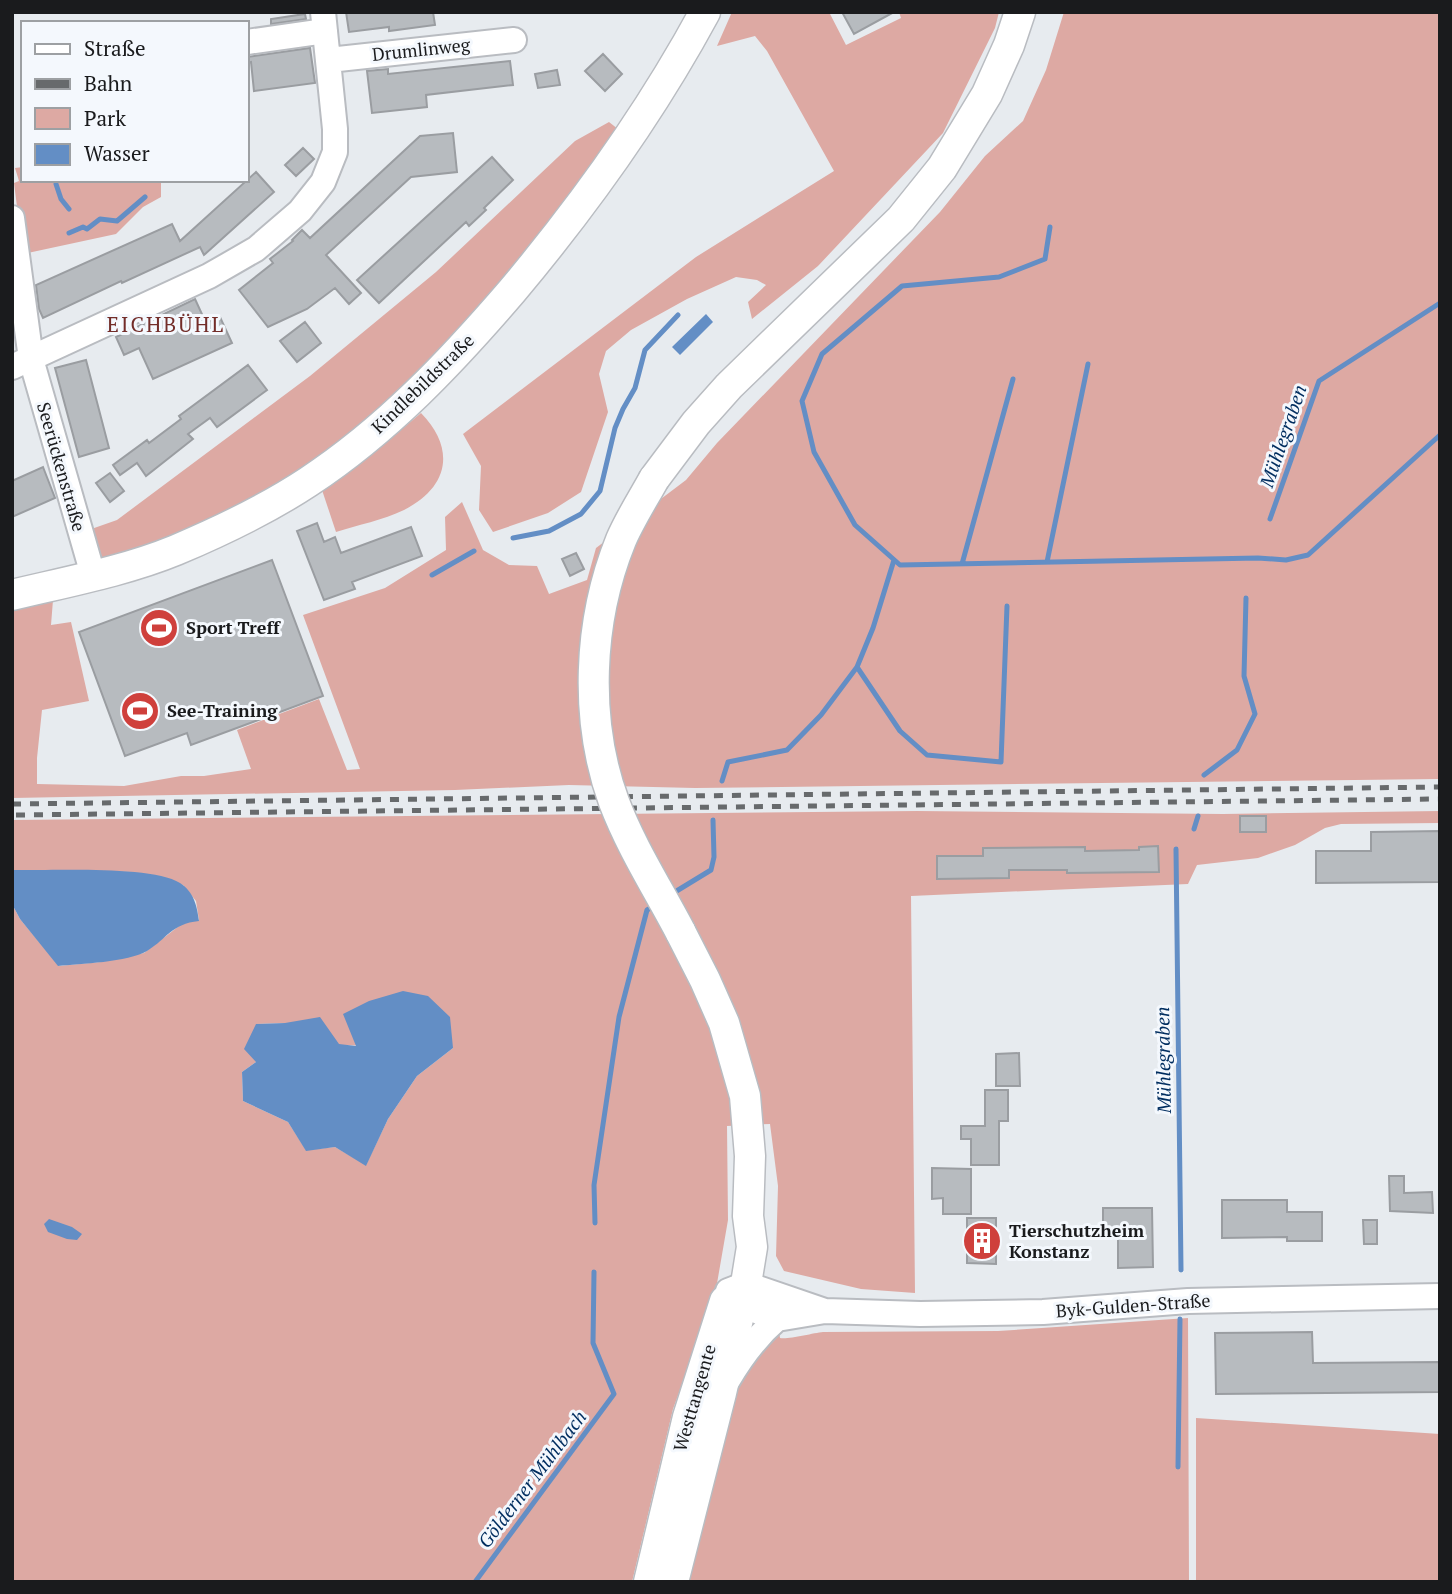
<svg xmlns="http://www.w3.org/2000/svg" width="1452" height="1594" font-family="'PT Serif',serif">
<style>
.green{fill:#dda9a3;fill-rule:evenodd}
.water{fill:#638ec5}
.lines{fill:none;stroke-linecap:round;stroke-linejoin:round}
.stream{stroke:#638ec5;stroke-width:5}
.building{fill:#b7bbbf;stroke:#9a9da1;stroke-width:2}
.minor-casing{stroke:#b9bcc1;stroke-width:28}
.major-casing{stroke:#b9bcc1;stroke-width:33}
.minor{stroke:#fff;stroke-width:24}
.major{stroke:#fff;stroke-width:30}
.rail{stroke:#676a6c;stroke-width:5;stroke-dasharray:9 9;stroke-linecap:butt}
.major-bridge-casing{stroke:#b9bcc1;stroke-width:33;stroke-linecap:butt}
.major-bridge{stroke:#fff;stroke-width:30}
.labels{text-anchor:middle;stroke-width:6;stroke-linejoin:round;paint-order:stroke}
.street-label{font-size:18px;fill:#1a1b1d;stroke:#f4f8fd}
.poi-label{font-size:18px;font-weight:bold;fill:#1a1b1d;stroke:#f4f8fd;text-anchor:start}
.water-label{font-size:19px;font-style:italic;fill:#002d5f;stroke:#f4f8fd}
.quarter-label{font-size:21px;letter-spacing:2px;fill:#732d29;stroke:#f4f8fd}
</style>
<rect width="100%" height="100%" fill="#e7ebef"/>
<!-- green -->
<path class="green" d="M732 12H829L846 45 901 18 899 12H999L995 28 943 133 818 266 752 319 748 302 766 285 757 280 736 277 687 299 631 330 606 351 599 374 608 412 581 492 548 513 493 532 479 510 481 466 463 434 696 257 834 171 767 51 755 36 717 46Z
M1064 12H1440V779L695 788 569 785 455 790 12 798V594L53 600 51 625 71 622 89 701 42 710 37 758V784L124 786 181 776H204L251 769 237 730 319 699 347 770 360 769 303 615 385 588 446 550 445 517 462 502 483 550 509 565 537 566 549 594 587 580 596 548 686 480 717 443 940 212 985 156 1023 121 1046 70Z
M609 122 623 133 521 280 304 477 93 575 80 533 117 520 310 376 436 272 575 141Z
M23 167V180H161V197L143 207 116 234 23 254 14 183 19 181 15 168Z
M421 413C456 449 449 487 404 510 383 520 358 525 336 532L322 490 376 451Z
M917 811 1223 814 1440 811V823L1341 824 1325 828 1295 845 1258 858 1197 865 1188 884 911 896 915 1293 861 1289 784 1271 776 1256 778 1186 770 1124 727 1126 728 1220 715 1295 673 1409 632 1582H12V904L20 919 59 966 101 962 144 953 183 923 199 920 196 901 183 885 132 872 12 870V820ZM285 1023 339 1045 453 1048 417 1076 388 1119 366 1165 335 1147 306 1150 288 1122 243 1101 242 1072 256 1062V1024Z
M1188 1318 1189 1582H685L734 1397 745 1371 777 1319 780 1338C787 1340 813 1333 823 1332L998 1331Z
M1196 1418 1440 1434V1582H1196Z"/>
<!-- water -->
<path class="water" d="M706 314 713 322 680 355 672 347Z
M12 870C50 871 151 865 180 883 194 892 197 906 199 921 171 924 168 938 147 951 128 962 80 964 58 966L20 919 12 904Z
M403 991 428 996 450 1017 453 1048 417 1076 388 1119 366 1166 335 1147 306 1151 288 1122 243 1101 242 1072 256 1062 244 1049 256 1024 285 1023 320 1017 339 1044 356 1046 343 1014 369 1001Z
M49 1219 72 1227 82 1234 77 1240 67 1239 48 1232 44 1224Z"/>
<g class="lines">
<!-- stream -->
<path class="stream" d="M56 184 61 199 69 209
M1050 227 1045 259 999 277 902 286 822 354 802 401 814 452 855 525 900 565 1258 558 1286 560 1308 555 1440 435
M69 233 83 227 87 229 100 219 117 221 145 197
M1270 519 1319 381 1440 303
M513 538 549 531 581 514 600 491 615 428 623 409 635 388 645 350 678 315
M1047 562 1088 364
M962 564 1013 379
M432 575 474 551
M857 667 900 731 927 755 1001 762 1007 606
M1204 775 1237 750 1255 714 1244 676 1246 598
M722 781 728 762 787 750 821 715 857 667 873 628 894 560
M1194 829 1198 816
M1176 849 1181 1270
M670 895 711 870 714 857 713 820
M595 1223 594 1185 619 1017 647 910 656 905
M1178 1467 1180 1319
M475 1582 614 1394 593 1343 594 1272"/>
</g>
<!-- building -->
<path class="building" d="M346 12H433L435 25 389 31V27L349 32Z
M842 12H894L854 34Z
M305 14 306 19 271 24V19Z
M310 48 315 83 254 91 251 62 247 63V57Z
M603 54 622 74 605 91 585 71Z
M510 61 513 85 426 95 427 107 372 113 367 71 388 69V74Z
M557 70 560 85 538 88 535 74Z
M453 133 457 172 411 177 326 255 361 293 349 304 335 288 307 309 268 327 239 290 273 263 270 259 293 241 292 240 302 230 310 238 420 136Z
M303 148 314 159 296 176 285 165Z
M492 157 513 180 484 208 486 210 469 226 466 222 379 303 357 280Z
M256 172 274 192 204 255 200 247 122 283 121 281 43 318 39 309 36 285 172 224 180 241Z
M195 299 206 323 220 317 232 343 153 379 139 348 124 355 116 337Z
M305 322 321 343 297 362 280 341Z
M86 360 109 448 79 457 55 368Z
M248 365 267 390 217 427 210 418 188 434 193 439 146 476 137 463 120 475 113 465 147 440 149 443 181 419 179 416Z
M43 467 55 498 12 517V481Z
M110 473 124 491 110 502 96 483Z
M317 523 324 542 335 537 341 553 411 527 422 556 352 582 355 589 324 600 297 531Z
M576 553 584 569 570 576 562 559Z
M272 560 323 696 191 745 187 733 125 756 79 632Z
M1240 816H1266V832H1240Z
M1440 831V882L1316 883V851H1371V832Z
M1158 846 1159 872 1067 873V870H1009V878L937 879V856H983V848L1085 847V851L1139 850V847Z
M1019 1053 1020 1086H996V1054Z
M985 1090H1008V1121H999V1165H971V1139H961V1126H985Z
M932 1168 971 1169V1214H943V1198L932 1199Z
M1389 1176H1404V1193L1432 1192 1433 1213 1390 1211Z
M1222 1200H1287V1212H1322V1241H1287V1237L1222 1238Z
M1103 1208H1152L1153 1267 1118 1268V1238H1103Z
M967 1218H996V1264L967 1263Z
M1363 1220H1377V1244H1364Z
M1312 1332 1313 1363 1440 1362V1392L1216 1394 1215 1333Z"/>
<g class="lines">
<defs>
<path id="minor" d="M247 42 325 31
M329 60 514 40
M12 218 31 359 93 575
M12 367 209 276 256 249 300 211 323 182 335 152V129L323 12
M825 1311 746 1284 728 1291 741 1305 777 1319 825 1311 920 1314 1043 1312 1188 1301 1440 1296
M728 1380C742 1356 756 1337 777 1319"/>
<path id="major" d="M654 479 696 423 729 386 901 219 942 168 987 94 1009 45 1020 12
M12 595C66 582 125 571 176 550 221 531 267 509 308 482 387 430 451 362 512 291 585 204 651 112 705 12
M649 1582 688 1417 725 1301
M673 1582 721 1393 746 1284 752 1247 748 1216 750 1156 745 1096 724 1023 705 980 680 931"/>
</defs>
<!-- minor casing -->
<use href="#minor" class="minor-casing"/>
<!-- major casing -->
<use href="#major" class="major-casing"/>
<!-- minor -->
<use href="#minor" class="minor"/>
<!-- major -->
<use href="#major" class="major"/>
<!-- rail -->
<path class="rail" d="M12 804 1440 787
M16 815 1440 799"/>
<defs>
<path id="major-bridge" d="M654 479C643 499 630 519 621 540 588 621 584 720 614 802 631 847 658 889 680 931"/>
</defs>
<!-- major-bridge casing -->
<use href="#major-bridge" class="major-bridge-casing"/>
<!-- major-bridge -->
<use href="#major-bridge" class="major-bridge"/>
</g>
<!-- icons -->
<defs>
<symbol id="stadium-disc" viewBox="-11 -11 22 22"><circle r="9.5" fill="#cf403c" stroke="#f4f8fd"/><path d="M0-5a6.5 5 0 1 0 0 10a6.5 5 0 1 0 0-10ZM-3.5-1.8h7v3.6h-7Z" fill="#fff"/></symbol>
<symbol id="building-disc" viewBox="-11 -11 22 22"><circle r="9.5" fill="#cf403c" stroke="#f4f8fd"/><path d="M-4-6H4V6H1V3H-1V6H-4ZM-2.5-4.3h1.7v1.8h-1.7ZM.8-4.3h1.7v1.8H.8ZM-2.5-1h1.7V.8h-1.7ZM.8-1h1.7V.8H.8Z" fill="#fff"/></symbol>
</defs>
<g fill-rule="evenodd">
<use href="#stadium-disc" x="137" y="606" width="44" height="44"/>
<use href="#stadium-disc" x="118" y="689" width="44" height="44"/>
<use href="#building-disc" x="960" y="1219" width="44" height="44"/>
</g>
<g class="labels">
<!-- street labels -->
<g class="street-label">
<text transform="translate(421 50) rotate(-6)" y="6">Drumlinweg</text>
<text transform="translate(423 384) rotate(-44)" y="6">Kindlebildstraße</text>
<text transform="translate(61 467) rotate(74)" y="6">Seerückenstraße</text>
<text transform="translate(1133 1306) rotate(-4)" y="6">Byk-Gulden-Straße</text>
<text transform="translate(695 1398) rotate(-74)" y="6">Westtangente</text>
</g>
<!-- poi labels -->
<g class="poi-label">
<text x="186" y="634">Sport Treff</text>
<text x="167" y="717">See-Training</text>
<text x="1009" y="1237">Tierschutzheim<tspan x="1009" dy="21">Konstanz</tspan></text>
</g>
<!-- water labels -->
<g class="water-label">
<text transform="translate(1283 436) rotate(-71)" y="7">Mühlegraben</text>
<text transform="translate(1163 1060) rotate(-91)" y="7">Mühlegraben</text>
<text transform="translate(532 1479) rotate(-53)" y="7">Gölderner Mühlbach</text>
</g>
<!-- quarter labels -->
<g class="quarter-label">
<text x="166" y="332">EICHBÜHL</text>
</g>
</g>
<!-- border -->
<rect width="1452" height="1594" fill="none" stroke="#1a1b1d" stroke-width="28"/>
<!-- legend -->
<rect x="21" y="21" width="228" height="161" fill="#f4f8fd" stroke="#9da0a3" stroke-width="2"/>
<rect x="35" y="44" width="35" height="10" fill="#ffffff" stroke="#9da0a3" stroke-width="2"/>
<text x="84" y="56" font-size="21" fill="#1a1b1d">Straße</text>
<rect x="35" y="79" width="35" height="10" fill="#676a6c" stroke="#9da0a3" stroke-width="2"/>
<text x="84" y="91" font-size="21" fill="#1a1b1d">Bahn</text>
<rect x="35" y="108" width="35" height="21" fill="#dda9a3" stroke="#9da0a3" stroke-width="2"/>
<text x="84" y="126" font-size="21" fill="#1a1b1d">Park</text>
<rect x="35" y="144" width="35" height="21" fill="#638ec5" stroke="#9da0a3" stroke-width="2"/>
<text x="84" y="161" font-size="21" fill="#1a1b1d">Wasser</text>
</svg>
